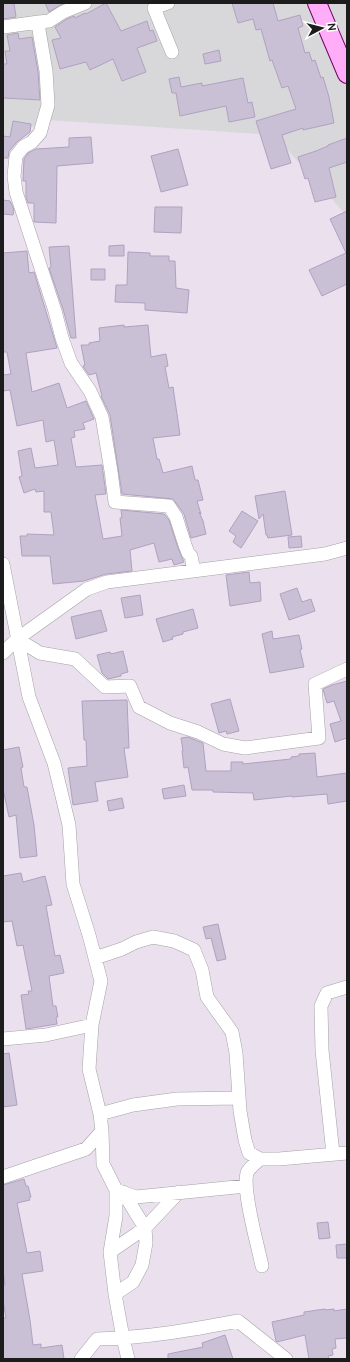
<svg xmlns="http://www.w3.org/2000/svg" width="350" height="1362" font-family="Cabin,sans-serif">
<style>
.residential{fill:#d8d8da}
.building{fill:#cac0d5;stroke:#b0a1c1}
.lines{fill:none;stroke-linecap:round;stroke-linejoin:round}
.street-casing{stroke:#a3a3a3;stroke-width:14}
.secondary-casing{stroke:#750065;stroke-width:20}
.street{stroke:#fff;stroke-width:13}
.secondary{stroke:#ffadf8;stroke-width:18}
</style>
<rect width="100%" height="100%" fill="#eae0ee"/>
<!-- residential -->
<path class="residential" d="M3 3H347V216L274 135 48 120 3 139Z"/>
<!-- building -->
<path class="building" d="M3 3H14L16 17 3 19Z
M45 3H64L49 12Z
M106 3 121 31 147 21 150 31 153 30 157 41 137 48 146 72 122 81 113 59 90 70 86 62 60 69 52 40 61 38 55 27 67 19 74 16 75 18 85 13 86 14Z
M232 3H273L278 21 300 15 303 26 298 28 305 53 309 52 312 61 315 60 321 78 323 77 329 97 334 123 303 130V128L282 135 291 163 271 169 256 121 296 109 288 86 282 88 272 60 270 61 261 29 256 30 253 19 238 23Z
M18 33 19 39 32 37 38 72 40 100 3 98V64H7L5 51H10L7 35Z
M219 50 221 61 205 64 203 54Z
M179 77 181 87 202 83V86L243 78 248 103 252 102 255 117 229 122 226 106 180 116 176 93H172L169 79Z
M13 121 31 124 30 132 17 142 9 151 8 158H3V136L10 137Z
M91 137 93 163 57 166 56 223 34 222V203H28L26 197V181H23L24 159 28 153 36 149 69 147V138Z
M347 138V162L329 168 336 197 315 202 308 178 305 179 298 157 316 151 328 146V145Z
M178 149 188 185 161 192 151 156Z
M3 200 10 201 14 210 13 215 3 214Z
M155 207H182L181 233 154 232Z
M347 211V284L322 296 309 270 346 253 330 219Z
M124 245V256H109V246Z
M69 246 76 338H71L63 309 49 268 51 267 49 247Z
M27 251 29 273 34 272 57 348 26 353 32 392 59 383 67 408 86 401 94 419 83 423 85 429 74 431 75 437 71 438 76 467 102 465 106 494 95 495 103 539 122 536 120 518H122L121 510 164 514 169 520 178 548 184 562 174 565 172 559 159 562 154 543 130 550 132 571 106 574 84 581 53 584 50 556H22L20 536H27V534L54 535 51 512H44V491L36 492 35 489 24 493 19 477 22 476 18 451 31 448 35 468 58 465 54 440 46 442 43 420 17 426 10 390 3 391V375L11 374 7 352H3V253Z
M128 252 150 253V256H169V261H175L176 288 189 290 187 313 145 310V303L115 302 116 285H127Z
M91 269H105V280H91Z
M124 325V327L148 325 151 357 166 354 168 366 165 367 169 388 173 387 180 435 153 438 157 459H159L163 473 192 466 195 480H198L203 500 197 501 201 514 199 512 203 521 206 534 191 538 184 514 173 499 122 494 110 415 101 396H102L96 373 89 375 84 368 83 366 85 365 81 345H89V343L100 341 99 328Z
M285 491 292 535 268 538 267 535H266L263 514 259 519 255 496Z
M242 511 258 521 241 548 233 542 236 536 229 531Z
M301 536 302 547 289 548 288 537Z
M249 572 250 583 260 582 261 601 230 606 226 575Z
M297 588 302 602 311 599 315 611 289 620 280 594Z
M140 595 143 615 125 618 121 598Z
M193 609 198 628 183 632V634L172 637 173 639 163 642 156 619Z
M101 610 107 631 76 639 71 617Z
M272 631 273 639 299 635 302 649 300 650 304 667 270 673 262 634Z
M123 651 128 672 121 674V676L108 679 102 673 97 655 110 652 111 654Z
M347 681V738L335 742 330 724 341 721 334 701 327 703 323 689 332 685Z
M230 699 239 731 227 734 226 731 219 733 211 704Z
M127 700 129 748H124L128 777 95 782 98 801 73 805 68 768 87 766 86 740H84L82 701Z
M188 737 203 743 206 771H231V762H243V764L291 759V757L299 756V754L315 753 317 777 347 773V801L328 804 327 794 292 797V796L254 800 253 793 213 792V790H192L188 767 184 768 182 751H183L181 738Z
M19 747 23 767 21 768 24 787H27L34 825 37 856 20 858 16 815 9 817 3 789V750Z
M184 785 186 796 164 799 162 789Z
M122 798 124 808 109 811 107 801Z
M21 873 23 882 45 876 52 905 46 906 55 956 60 955 64 973 49 976 53 1006H56L58 1017H56L57 1024 26 1029 21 995 29 994 28 991H32L23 945 17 946 12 921 3 922V876Z
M218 924 226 959 217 961 211 938 206 939 203 927Z
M9 1053 17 1105 3 1107V1054Z
M24 1179 26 1186H28L31 1197 29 1198 30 1200 17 1203 27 1253 40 1251 43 1271 22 1274 30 1320 33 1345 41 1344V1348L62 1345 64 1359H3V1318H6L3 1301V1285H5L3 1270V1185Z
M328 1222 330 1238 319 1239 317 1223Z
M347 1244V1258H337L336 1245Z
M325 1309V1310L334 1309V1311L347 1309V1338L335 1339 336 1348 332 1349 333 1355 328 1356 329 1359H309L305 1335 277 1342 276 1341 272 1322 304 1315V1312Z
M225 1335 233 1359H168V1354L203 1347 202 1343Z"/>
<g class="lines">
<defs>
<path id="street" d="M168 3 154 8 172 52
M39 22 49 21 63 12 85 3
M3 27 39 22V30L46 71 48 105 40 133 32 142 23 147 16 156 14 176 16 192 55 311 62 338 71 363 90 391 102 417 111 471 115 502 169 506 176 517 185 545 188 553 191 556 194 571
M3 564 29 697 54 763 69 825 73 884 89 935 101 981 92 1025 89 1069 100 1114 102 1131 103 1164 116 1190V1216L110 1252 115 1294 123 1338 128 1359
M17 639 40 653 75 659 105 687 130 686 139 707 170 723 198 732 223 744 245 748 319 738 315 684 347 669
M3 653 17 639 87 589 107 582 325 554 347 548
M95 958 122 949 136 942 153 937 174 941 194 950 202 970 207 997 232 1032 236 1053 240 1111 245 1140 249 1153 260 1159H279L347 1153
M3 1039 46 1035 92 1025
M100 1114 133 1105 177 1099 239 1098
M333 1154 322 1050 321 1006 327 993 347 987
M260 1159C256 1163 249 1168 247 1173 242 1191 258 1246 262 1266
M3 1177 86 1149 102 1131
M116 1190 136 1197 246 1186
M110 1252 145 1228 179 1192
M115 1294 133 1282 142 1265 146 1243 145 1228 123 1192
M81 1359 97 1339C145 1338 191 1330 238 1321L286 1359"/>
<path id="secondary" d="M317 3 347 74"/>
</defs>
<!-- street casing -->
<use href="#street" class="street-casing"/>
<!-- secondary casing -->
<use href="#secondary" class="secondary-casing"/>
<!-- street -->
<use href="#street" class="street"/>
<!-- secondary -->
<use href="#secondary" class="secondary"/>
</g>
<!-- border -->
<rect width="350" height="1362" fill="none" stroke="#1c1c1c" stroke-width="8"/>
<!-- north arrow -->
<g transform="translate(322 28) rotate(83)" stroke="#ffffff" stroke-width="3" paint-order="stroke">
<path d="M0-3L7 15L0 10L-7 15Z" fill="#1c1c1c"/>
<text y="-6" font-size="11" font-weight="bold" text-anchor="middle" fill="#1c1c1c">N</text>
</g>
</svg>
